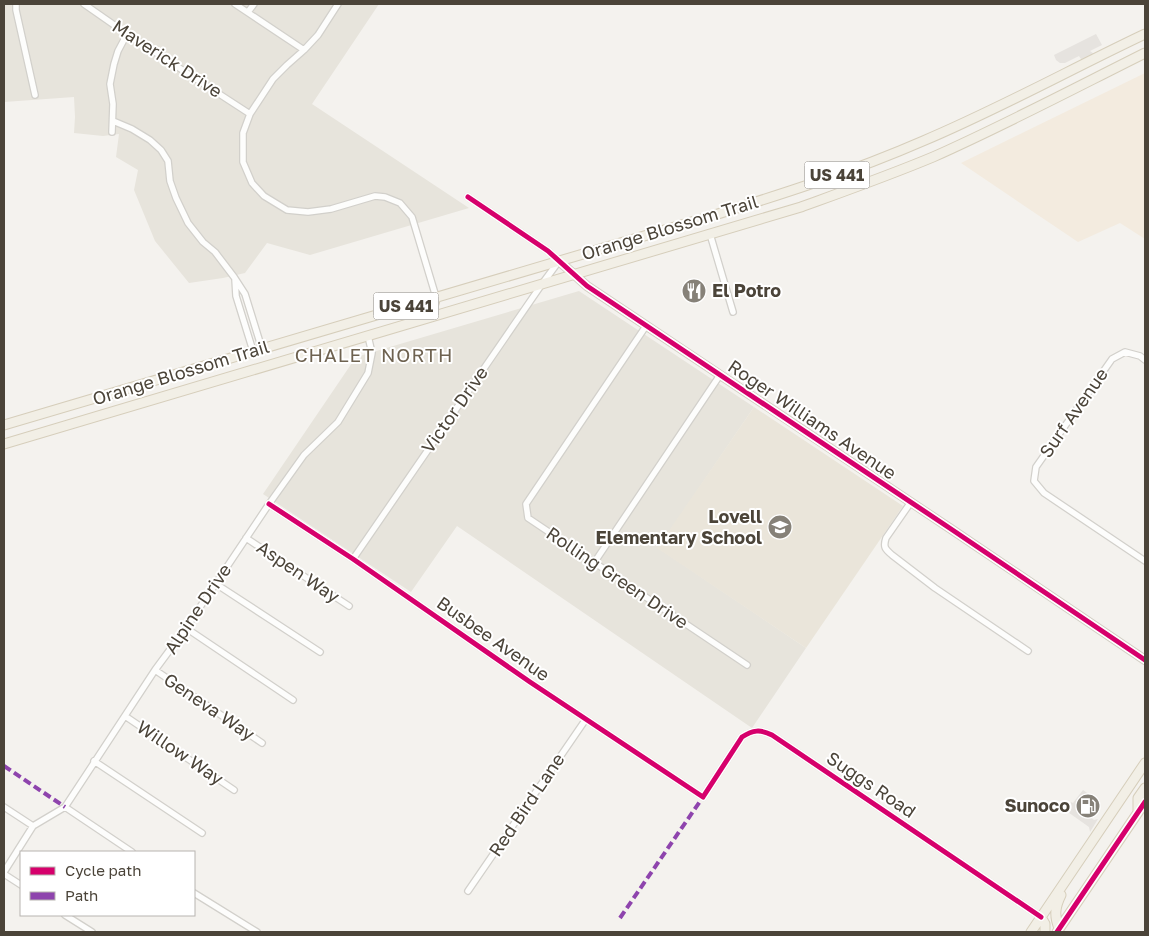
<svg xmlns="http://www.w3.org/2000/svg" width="1149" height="936" font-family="'Golos Text',sans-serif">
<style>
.residential{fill:#e7e4dc}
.commercial{fill:#f3ebdf}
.education{fill:#eae5da}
.parking{fill:#e6e3df}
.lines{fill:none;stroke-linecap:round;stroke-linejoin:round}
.street-casing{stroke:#d2d0cb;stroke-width:8}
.secondary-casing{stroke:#d3cfc5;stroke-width:10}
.primary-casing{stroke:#d6cebb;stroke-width:11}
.street{stroke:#fdfdfc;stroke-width:5.5}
.secondary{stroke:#f7f6f1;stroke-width:8}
.primary{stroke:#f2efe6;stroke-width:9}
.quiet{stroke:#8e44ad;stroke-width:4;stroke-dasharray:8 4;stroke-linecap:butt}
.cycleway-casing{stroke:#fff;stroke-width:8}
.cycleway{stroke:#d6006c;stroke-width:5}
.labels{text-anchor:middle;stroke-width:4;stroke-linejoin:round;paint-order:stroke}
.shield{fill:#fff;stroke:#817c74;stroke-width:1}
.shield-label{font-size:16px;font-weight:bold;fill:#4b4439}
.street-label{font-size:18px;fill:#4b4439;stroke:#fff}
.poi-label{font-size:18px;font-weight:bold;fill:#4b4439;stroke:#fff;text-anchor:end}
.neighbourhood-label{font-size:19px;letter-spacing:1px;fill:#6e6250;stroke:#fff}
</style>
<rect width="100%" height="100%" fill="#f4f2ee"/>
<!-- residential -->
<path class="residential" d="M4 4H379L312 104 469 208 310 255 267 243 245 273 223 278 189 283 155 241 134 190 138 170 116 157 119 134 103 136 74 133 75 117 74 97 4 102Z
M579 291 754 407 658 548 806 648 752 728 457 526 411 592 263 494 356 357Z"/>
<!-- commercial -->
<path class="commercial" d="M1145 73V239L1120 223 1078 242 961 163Z"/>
<!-- education -->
<path class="education" d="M754 407 903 506 806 648 657 548Z"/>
<!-- parking -->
<path class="parking" d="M1096 34 1102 45 1090 51 1094 54H1097L1080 63 1081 59 1079 56 1065 63H1060L1056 60 1054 55Z
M1083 790 1100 802 1090 817 1094 820 1098 819 1090 832 1089 827 1065 810 1071 802 1073 803Z"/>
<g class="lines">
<defs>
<path id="street" d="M16 4V10L35 95
M84 4 127 34 250 114
M235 4 304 50
M338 4 318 35 304 50 287 65 273 79 250 114 243 133V162L252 183 264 196 287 210 308 212 331 209 375 196 385 197 400 203 412 217 436 297
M248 12 254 4
M113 121 132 129 150 140 161 150 168 161 170 181 176 198 188 223 203 242 215 252 234 277 245 294 262 349
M112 132 113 104 110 84 114 64 118 51 127 34
M710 234 733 312
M235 279 236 296 253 351
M646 326 526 504 528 518 747 665
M1145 360 1140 356 1125 352 1112 359 1036 467 1034 481 1044 493 1145 561
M911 502 886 538C883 547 885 549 892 555L935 588 1028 651
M269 504 353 559 530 682 703 797 742 737C753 730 760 729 772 735L1041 917
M246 538 349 606
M353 559 542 284 559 261 548 251 468 197
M594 563 720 375
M216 584 320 652
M186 628 293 700
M155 670 262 743
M125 716 234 790
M94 761 202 833
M4 807 33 826
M65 807 132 852
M4 872 33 826 65 807 155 670 186 628 269 504 304 455 338 422 368 373 372 353 368 336
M4 874 21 885
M468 891 586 719
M194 893 257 932
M65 915 92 932"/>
<path id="secondary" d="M559 261 587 286 951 529 1145 660"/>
<path id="primary" d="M420 318 433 307 436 297
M4 425 705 218C779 195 852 172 923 141 999 109 1071 69 1145 34
M4 444 801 207C845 191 890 175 933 157 1005 125 1075 88 1145 53
M1138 812V798L1145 788
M1041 917 1045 924V932
M1059 928C1054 916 1055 907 1061 895
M1031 932 1145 763
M1057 932 1145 802"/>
</defs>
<!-- street casing -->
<use href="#street" class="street-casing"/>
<!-- secondary casing -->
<use href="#secondary" class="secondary-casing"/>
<!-- primary casing -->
<use href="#primary" class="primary-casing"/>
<!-- street -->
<use href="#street" class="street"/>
<!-- secondary -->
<use href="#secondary" class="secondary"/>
<!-- primary -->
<use href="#primary" class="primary"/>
<!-- quiet -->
<path class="quiet" d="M4 766 65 807
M620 918 703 797"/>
<defs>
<path id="cycleway" d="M468 197 548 251 587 286 951 529 1145 660
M269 504 353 559 530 682 703 797 742 737C753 730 760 729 772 735L1041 917
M1057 932 1145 802"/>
</defs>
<!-- cycleway casing -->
<use href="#cycleway" class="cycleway-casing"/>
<!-- cycleway -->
<use href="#cycleway" class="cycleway"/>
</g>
<!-- icons -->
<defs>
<symbol id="restaurant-disc" viewBox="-11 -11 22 22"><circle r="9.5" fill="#868178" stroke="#fff"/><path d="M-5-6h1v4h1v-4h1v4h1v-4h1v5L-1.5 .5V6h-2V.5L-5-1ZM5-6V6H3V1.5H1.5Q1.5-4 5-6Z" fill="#fff"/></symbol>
<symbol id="school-disc" viewBox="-11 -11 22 22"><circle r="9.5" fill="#868178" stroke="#fff"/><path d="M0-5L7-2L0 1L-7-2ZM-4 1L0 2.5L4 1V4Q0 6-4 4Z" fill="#fff"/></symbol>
<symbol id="fuel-disc" viewBox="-11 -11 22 22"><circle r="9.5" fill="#868178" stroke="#fff"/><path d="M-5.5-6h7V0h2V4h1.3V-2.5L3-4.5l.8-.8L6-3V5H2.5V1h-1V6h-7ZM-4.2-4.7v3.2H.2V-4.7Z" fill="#fff"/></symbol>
</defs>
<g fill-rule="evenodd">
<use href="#restaurant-disc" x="680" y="277" width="28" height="28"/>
<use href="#school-disc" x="766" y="513" width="28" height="28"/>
<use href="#fuel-disc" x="1074" y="792" width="28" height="28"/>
</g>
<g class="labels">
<!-- shield labels -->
<g class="shield">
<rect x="804.5" y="161.5" width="65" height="27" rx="4"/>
<rect x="373.5" y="292.5" width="65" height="27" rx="4"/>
</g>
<g class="shield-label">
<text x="837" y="181">US 441</text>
<text x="406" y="312">US 441</text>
</g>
<!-- street labels -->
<g class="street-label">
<text transform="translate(167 59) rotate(33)" y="6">Maverick Drive</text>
<text transform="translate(670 228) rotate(-17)" y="6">Orange Blossom Trail</text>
<text transform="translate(181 373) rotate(-17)" y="6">Orange Blossom Trail</text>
<text transform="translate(455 410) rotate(-55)" y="6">Victor Drive</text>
<text transform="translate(1074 413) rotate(-55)" y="6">Surf Avenue</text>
<text transform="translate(812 420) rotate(34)" y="6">Roger Williams Avenue</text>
<text transform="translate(298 572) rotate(34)" y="6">Aspen Way</text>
<text transform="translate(617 578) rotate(34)" y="6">Rolling Green Drive</text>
<text transform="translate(198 609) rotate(-56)" y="6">Alpine Drive</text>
<text transform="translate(493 639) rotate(35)" y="6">Busbee Avenue</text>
<text transform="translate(209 707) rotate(34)" y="6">Geneva Way</text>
<text transform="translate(180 753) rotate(34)" y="6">Willow Way</text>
<text transform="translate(871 785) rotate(34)" y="6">Suggs Road</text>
<text transform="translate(527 805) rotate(-56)" y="6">Red Bird Lane</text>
</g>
<!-- poi labels -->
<g class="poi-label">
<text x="712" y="297" text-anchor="start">El Potro</text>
<text x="762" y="523">Lovell<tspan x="762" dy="21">Elementary School</tspan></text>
<text x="1070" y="812">Sunoco</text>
</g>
<!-- neighbourhood labels -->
<g class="neighbourhood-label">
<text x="374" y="362">CHALET NORTH</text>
</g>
</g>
<!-- border -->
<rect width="1149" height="936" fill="none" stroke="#4b4439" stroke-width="10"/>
<!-- legend -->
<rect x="20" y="851" width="175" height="65" fill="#ffffff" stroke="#b7b4b0"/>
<rect x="30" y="867" width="25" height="8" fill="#d6006c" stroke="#b7b4b0"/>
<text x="65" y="876" font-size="15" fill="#4b4439">Cycle path</text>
<rect x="30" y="892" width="25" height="8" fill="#8e44ad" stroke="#b7b4b0"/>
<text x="65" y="901" font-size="15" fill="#4b4439">Path</text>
</svg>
